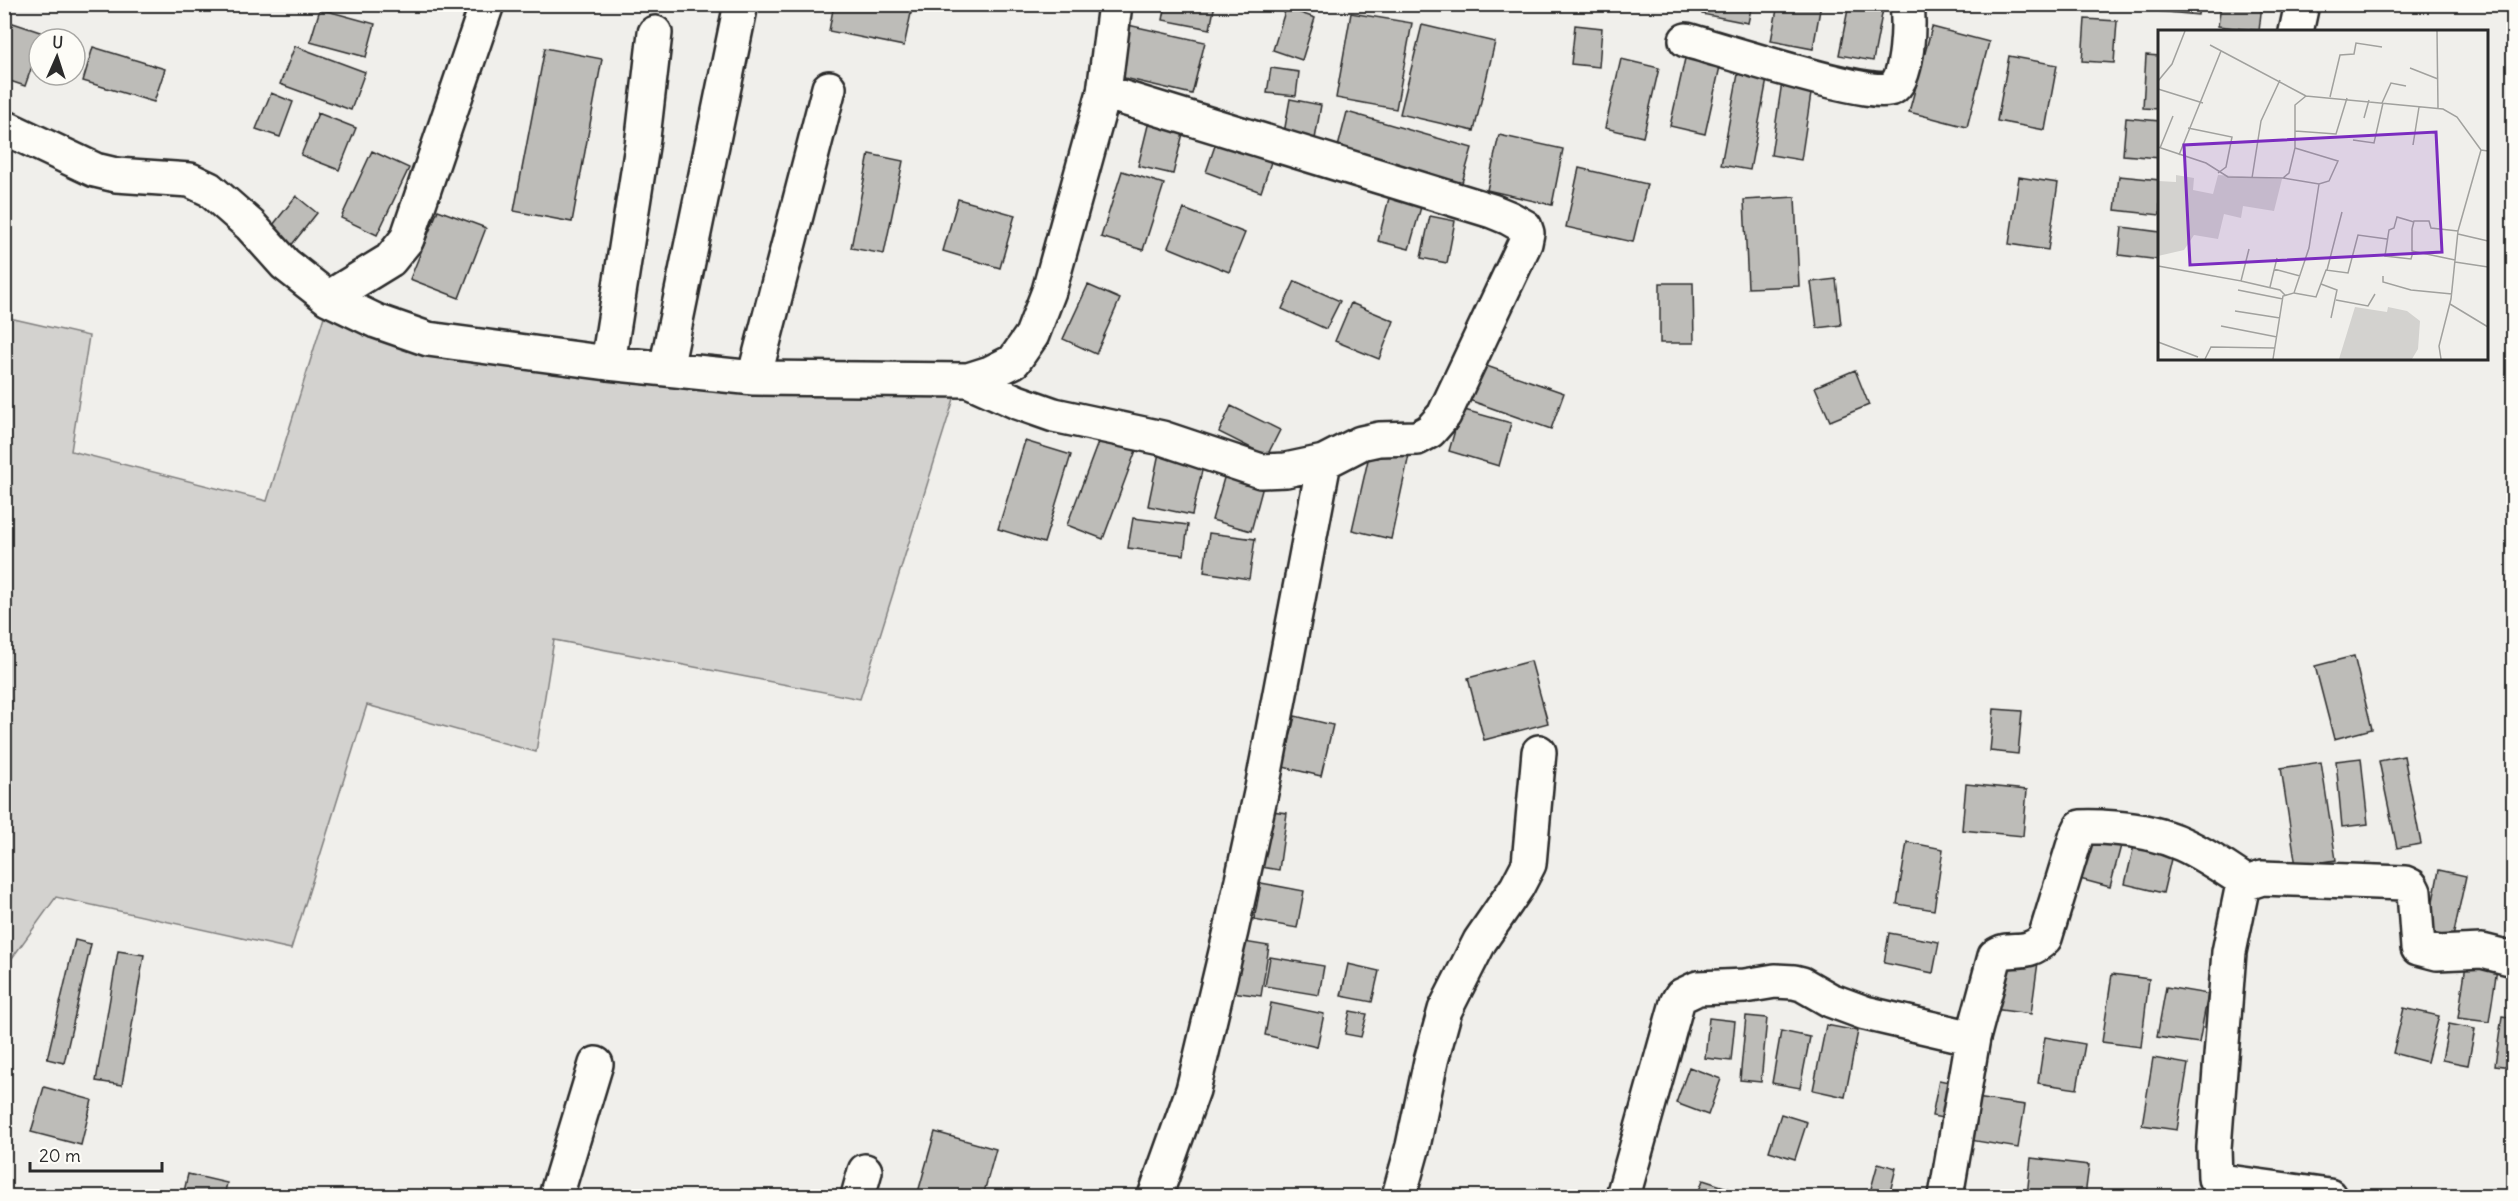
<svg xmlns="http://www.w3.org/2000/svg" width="2518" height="1201" font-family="Delius,sans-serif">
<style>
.green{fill:#d3d2cf;stroke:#7f7e7d;stroke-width:1.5}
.building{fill:#bdbcb8;stroke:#2b2b2b;stroke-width:1.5}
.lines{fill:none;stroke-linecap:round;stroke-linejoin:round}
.minor-casing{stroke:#2b2b2b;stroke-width:38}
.minor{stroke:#fdfcf7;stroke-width:33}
.inset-road{fill:none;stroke:#a1a19e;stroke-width:1.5}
.view{fill:#7b2cbf;fill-opacity:0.15;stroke:#7b2cbf;stroke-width:3}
.inset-edge{fill:none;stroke:#2b2b2b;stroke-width:3}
</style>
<rect width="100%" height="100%" fill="#f0efeb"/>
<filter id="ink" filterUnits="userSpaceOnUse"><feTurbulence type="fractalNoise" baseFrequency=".0167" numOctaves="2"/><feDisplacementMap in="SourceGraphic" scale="12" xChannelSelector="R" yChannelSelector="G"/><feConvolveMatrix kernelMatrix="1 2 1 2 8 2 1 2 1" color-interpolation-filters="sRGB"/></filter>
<g filter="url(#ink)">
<!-- green -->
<path class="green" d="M325 313 957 389 860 699 554 640 536 752 367 705 291 949 56 897 5 968V317L89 336 71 451 267 501Z"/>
<!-- building -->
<path class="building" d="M834 4H913L904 46 829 31Z
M1166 4H1215L1210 29 1163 20Z
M1704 4H1752L1748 23 1702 14Z
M1778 4H1821L1813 49 1771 41Z
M1849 4H1884L1873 61 1839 55Z
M2158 4H2199L2198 15 2157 11Z
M2221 4H2262L2259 31 2218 26Z
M1286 8 1315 18 1302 60 1273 50Z
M320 9 375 24 366 57 310 42Z
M1351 13 1412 23 1396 109 1336 98Z
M2085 19 2117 21 2114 63 2082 61Z
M4 20 43 33 41 39H39V46L25 86 4 79Z
M1128 25 1205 42 1192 94 1116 76Z
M1422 25 1495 42 1474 131 1400 114Z
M1575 25 1602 28 1599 67 1571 64Z
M1932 27 1989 42 1967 127 1909 112Z
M295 46 365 72 351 110 280 84Z
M93 47 165 69 154 102 83 81Z
M545 48 602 59 572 222 514 211Z
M1686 54 1721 62 1705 134 1670 126Z
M2146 55 2160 56V109L2143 108Z
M2009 56 2057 65 2045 130 1997 121Z
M1621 59 1659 68 1643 137 1605 128Z
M1271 68 1299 72 1296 96 1267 93Z
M1738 74 1767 79 1750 170 1721 165Z
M1782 82 1812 87 1801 160 1771 155Z
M271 93 293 102 280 137 256 129Z
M1290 99 1321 105 1315 139 1284 133Z
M1347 112 1472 148 1461 186 1337 151Z
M318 113 356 128 339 170 301 155Z
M1151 113 1186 121 1173 174 1138 166Z
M2126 118 2160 121V158L2123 155Z
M1220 131 1275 150 1261 192 1206 172Z
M1499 135 1563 149 1552 205 1487 190Z
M372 151 409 168 377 235 341 218Z
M869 154 903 161 884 254 851 248Z
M1579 168 1647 184 1633 242 1566 227Z
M1122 171 1164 184 1143 250 1101 237Z
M2119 176 2160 180V215L2115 210Z
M2019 177 2058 183 2048 250 2009 244Z
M296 196 317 213 290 247 269 230Z
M1795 197 1799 286 1748 288 1744 200Z
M1389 198 1421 207 1409 249 1378 241Z
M958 199 1015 215 1000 268 943 251Z
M1184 209 1245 233 1229 272 1168 247Z
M438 210 486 228 459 298 410 279Z
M1430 216 1455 221 1447 263 1421 258Z
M2122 227 2160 232V260L2119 255Z
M1836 279 1841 325 1817 328 1811 282Z
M1295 281 1340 301 1326 329 1282 309Z
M1660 283H1693L1694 343H1660Z
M1088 285 1120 299 1096 354 1063 339Z
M1351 303 1394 321 1379 359 1335 341Z
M1478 363 1564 393 1551 429 1466 399Z
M1855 370 1869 405 1830 421 1815 387Z
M1231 406 1280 430 1267 456 1219 432Z
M1461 409 1511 423 1499 466 1449 451Z
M1102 432 1138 445 1103 539 1067 525Z
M1025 441 1071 455 1044 543 998 529Z
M1371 447 1409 455 1391 539 1352 530Z
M1160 448 1205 457 1192 515 1148 506Z
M1228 464 1266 475 1251 531 1212 520Z
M1133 518 1188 525 1184 555 1128 548Z
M1209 533 1255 539 1249 579 1204 572Z
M2354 656 2372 729 2334 739 2315 666Z
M1531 661 1548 723 1484 740 1468 678Z
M1994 709 2022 711 2018 754 1990 751Z
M1295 716 1333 725 1321 776 1283 767Z
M2404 756 2421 844 2397 848 2379 761Z
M2361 758 2368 824 2342 827 2336 761Z
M2321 762 2336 860 2296 866 2281 768Z
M1966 784 2027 790 2023 836 1962 830Z
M1263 810 1287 813 1279 870 1255 866Z
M2089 829 2123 838 2110 887 2076 878Z
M2136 837 2174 846 2163 893 2125 884Z
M1907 842 1943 849 1934 910 1897 904Z
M2439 870 2466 876 2453 937 2427 932Z
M1261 883 1304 891 1297 928 1254 920Z
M1889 933 1939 942 1933 973 1884 963Z
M75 940 91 944 64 1063 47 1059Z
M1232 940 1269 946 1261 996 1225 991Z
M118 951 144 955 122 1085 96 1081Z
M1270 957 1324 966 1319 995 1265 986Z
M1997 958 2038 962 2031 1014 1986 1008Z
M2467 958 2498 962 2489 1022 2458 1018Z
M1348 964 1379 971 1372 1002 1341 996Z
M2112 974 2149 979 2141 1047 2102 1042Z
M2166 987 2208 994 2199 1043 2157 1037Z
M1271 1003 1324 1014 1317 1047 1265 1035Z
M2404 1008 2439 1016 2427 1062 2393 1053Z
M1350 1011 1367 1014 1361 1037 1345 1034Z
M1746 1016 1767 1018 1761 1082 1740 1080Z
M2502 1016 2514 1018 2512 1067 2495 1065Z
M1709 1018 1735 1021 1731 1061 1705 1058Z
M2449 1024 2475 1029 2468 1065 2442 1060Z
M1826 1025 1858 1031 1845 1097 1813 1090Z
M1781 1031 1810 1037 1800 1088 1772 1083Z
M2045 1037 2085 1044 2077 1089 2038 1083Z
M2153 1058 2188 1064 2177 1130 2142 1125Z
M1689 1067 1721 1079 1708 1115 1676 1103Z
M1939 1080 1959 1084 1953 1120 1932 1116Z
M44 1087 92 1100 81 1145 31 1132Z
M1976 1098 2025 1105 2018 1148 1970 1140Z
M1781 1114 1807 1122 1795 1159 1769 1151Z
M935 1132 996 1149 983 1196H917Z
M2031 1158 2089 1165 2085 1196H2027Z
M1878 1163 1896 1168 1889 1196H1869Z
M188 1174 227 1183 224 1196H183Z
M1703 1180 1749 1195 1748 1196H1697Z
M2158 1193H2198V1196H2158Z"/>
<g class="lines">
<defs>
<path id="minor" d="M2296 32 2302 4
M1686 40C1717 48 1872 99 1892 88 1909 79 1909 21 1907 4
M4 127 95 170 116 175 190 180 209 189 250 225 285 264 328 298 376 321 428 339 608 363 754 378 968 380 990 373 1014 361 1032 335 1049 291 1104 92 1115 4
M328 298 390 260 407 239 487 4
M608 363 642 146 655 33
M666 369 741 4
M754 378 829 88
M968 380 1017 402 1054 415 1162 438 1261 471 1286 470 1324 462 1361 443 1379 439 1417 438 1430 431 1444 415 1525 243 1527 233 1525 227 1509 218 1492 211 1104 92
M556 1196 596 1064
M858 1196 865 1171
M1155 1196 1193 1090 1231 931 1262 788 1324 462
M1399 1196 1413 1146 1431 1061 1445 1010 1480 941 1517 887 1529 864 1539 752
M1623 1196 1677 1003 1681 996 1698 988 1745 986 1775 981 1794 982 1802 984 1830 1000 1865 1013 1973 1038
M1946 1196 1973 1038 1995 956C2010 944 2025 959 2045 938L2076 837 2081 827C2092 826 2103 827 2114 828 2172 832 2199 851 2247 883
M2329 1196 2221 1181 2215 1178 2214 1148 2229 952 2242 889 2247 883 2262 878 2405 883 2411 886 2414 892 2418 948 2437 953 2482 951 2514 959"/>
</defs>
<!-- minor casing -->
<use href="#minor" class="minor-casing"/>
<!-- minor -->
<use href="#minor" class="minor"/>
</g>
</g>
<!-- overview -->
<g transform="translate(2158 30)">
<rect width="330" height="330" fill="#f0efeb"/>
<path d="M18 145 36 148 35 160 55 164 60 145 124 149 116 181 85 176 83 188 66 184 60 209 36 205 26 220 0 226V151L18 152ZM197 277 229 282 230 277 249 281 262 291 260 319 254 329H181Z" fill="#d3d2cf"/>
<path class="inset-road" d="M279 1 280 78M52 15 148 66M252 38 280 49M0 51 14 34 27 1M0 59 45 73M172 67 182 25 196 24 198 13 224 17M224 73 233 53 248 56M206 88 211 70M30 98 74 107 68 137 60 143M137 101 178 104 189 68M195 110 216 113 225 73M255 115 261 77M0 117 48 133 70 147 125 148 131 143 137 118V75L148 66 285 79 299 87 323 120 330 121M2 118 15 86M21 125 63 21M94 148 103 91 122 50M125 148 161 154 171 151 180 131 137 118M300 204 330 211M255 222 253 229 227 226 231 200 236 198 239 187 256 192M297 230 254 221V199L256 191H271L273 198 300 201M297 232 330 237M0 236 83 251 91 219M116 239 142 246M169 240 184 182M225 246V252L253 260 294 264M83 251 122 260 127 265M163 254 179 260 173 288M112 257 119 228M80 260 125 269M136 263 158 267 168 240 190 243 200 205 229 209M178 270 210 276 217 264M292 274 330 297M77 281 122 288M63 296 119 307M0 312 40 327M47 329 53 317 117 318M115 329 125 266 136 263 151 218 161 154M283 329 281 316 293 269 300 201 323 120"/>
<path class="view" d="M278 102 284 222 32 235 26 115Z"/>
<rect width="330" height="330" class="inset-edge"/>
</g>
<!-- margin -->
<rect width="2518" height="1201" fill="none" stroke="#fdfcf7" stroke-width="24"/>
<rect x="12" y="12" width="2494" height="1177" fill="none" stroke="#2b2b2b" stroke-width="2" filter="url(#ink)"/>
<!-- north arrow -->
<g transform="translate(57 57) rotate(3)"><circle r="28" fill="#fdfcf7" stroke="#a9a8a5" stroke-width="1.5"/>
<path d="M0-4.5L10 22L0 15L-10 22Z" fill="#2b2b2b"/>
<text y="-9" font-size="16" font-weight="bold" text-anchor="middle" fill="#2b2b2b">U</text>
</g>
<!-- scale -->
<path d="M30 1162v9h132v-9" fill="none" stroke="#2b2b2b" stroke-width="3"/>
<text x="39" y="1162" font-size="18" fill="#2b2b2b" stroke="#fdfcf7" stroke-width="4.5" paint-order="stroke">20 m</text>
</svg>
